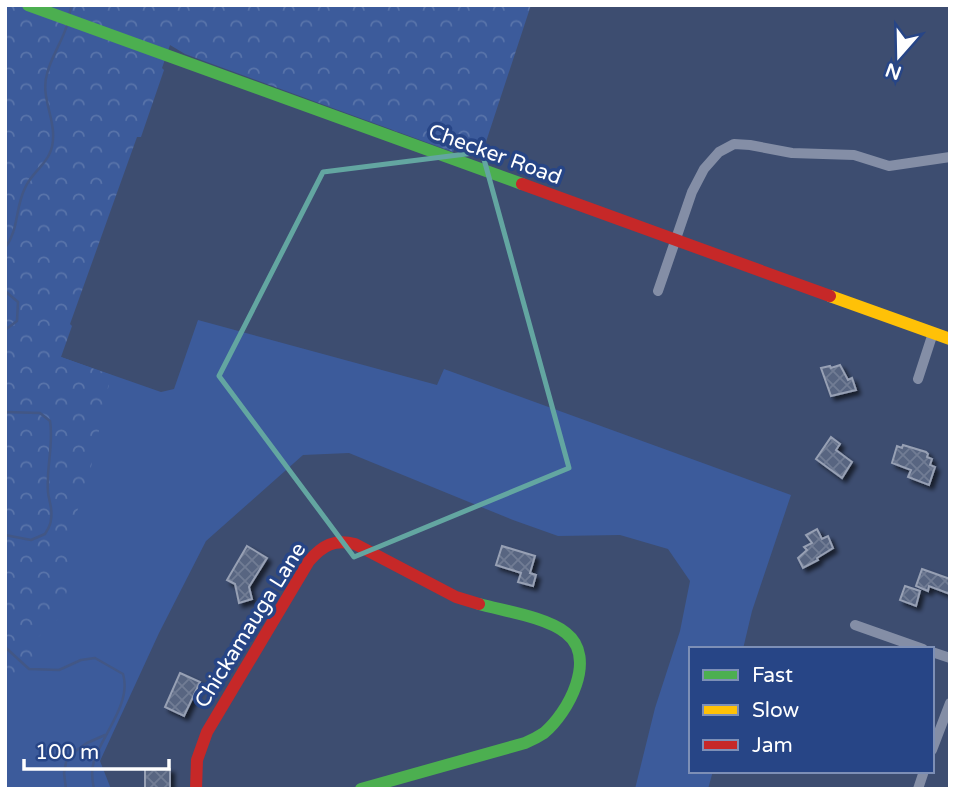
<svg xmlns="http://www.w3.org/2000/svg" width="955" height="794" font-family="'Varela Round',sans-serif">
<style>
.grass{fill:#3c5b9b}
.forest{fill:url(#forest-crowns)}
.lines{fill:none;stroke-linecap:round;stroke-linejoin:round}
.stream{stroke:#425786;stroke-width:2.5}
.building{fill:url(#building-cross-hatch);stroke:#97a0b4;stroke-width:2;filter:url(#shadow)}
.street{stroke:#848ea6;stroke-width:10}
.fast{stroke:#4caf50;stroke-width:12}
.slow{stroke:#ffc107;stroke-width:12}
.jam{stroke:#c62828;stroke-width:12}
.marked{fill:none;stroke:#63a6a1;stroke-width:5;stroke-linejoin:round}
.labels{text-anchor:middle;stroke-width:7;stroke-linejoin:round;paint-order:stroke}
.street-label{font-size:21px;fill:#fff;stroke:#274586}
</style>
<defs>
<pattern id="forest-crowns" width="20" height="18" patternUnits="userSpaceOnUse" patternTransform="scale(1.75)"><rect width="20" height="18" fill="#3c5b9b"/><path d="M2 6a3 3 0 1 1 6 0M12 15a3 3 0 1 1 6 0" fill="none" stroke="#5974aa"/></pattern>
<pattern id="building-cross-hatch" width="8" height="8" patternUnits="userSpaceOnUse" patternTransform="scale(1.75)"><rect width="8" height="8" fill="#586581"/><path d="M0 0l8 8M0 8l8-8" fill="none" stroke="#717c94"/></pattern>
<filter id="shadow"><feDropShadow dx="4" dy="4" stdDeviation="2" flood-color="#0009"/></filter>
</defs>
<rect width="100%" height="100%" fill="#3d4d70"/>
<!-- grass -->
<path class="grass" d="M198 320 437 385 444 369 791 495 752 611 743 649H691V771H713L708 789H635L655 708 680 631 690 581 668 549 620 535 558 536 513 520 349 453 303 455 206 541 159 633 100 761 111 789H5V692L25 657 56 372 61 357 161 392 174 389Z"/>
<!-- forest -->
<path class="forest" d="M5 5H531L481 157 455 147 453 152 185 54 170 45 162 68 164 70 141 137H137L70 324 72 326 61 357 111 375 91 467 68 541 71 565 65 602 61 616 35 640C37 672 31 673 6 691Z"/>
<g class="lines">
<!-- stream -->
<path class="stream" d="M69 15 72 5
M5 248C19 230 15 208 25 188 34 167 55 163 53 132 52 113 41 94 47 74 51 57 62 42 67 25
M5 291 18 302 17 321 5 330
M5 412 40 413 50 421C54 443 46 468 48 492 49 502 53 509 51 519 51 525 48 529 45 534L31 540 5 535
M5 647 29 669 59 670 81 660 95 658 123 674C132 703 102 735 94 761 91 770 92 780 94 789
M66 789 64 773 67 757 87 743 105 735"/>
</g>
<!-- building -->
<path class="building" d="M840 365 848 380 852 378 856 390 831 396 821 368 830 366 831 368Z
M831 437 840 444 836 450 852 462 842 478 816 459Z
M903 445 926 452 928 454 927 457 932 459 930 465 935 467 929 485 908 477 911 470 892 463 897 446 902 448Z
M817 529 822 539 828 536 833 548 817 558 818 560 803 568 798 558 807 550 804 547 812 543 806 535Z
M247 546 267 558 249 587 252 599 239 603 235 584 227 580Z
M502 546 535 556 530 573 536 575 533 586 518 582 521 573 496 565Z
M922 569 950 579V594L929 586 928 591 916 586Z
M905 586 920 591 916 606 900 600Z
M180 673 200 682 184 716 165 707Z
M145 769H170V789H145Z"/>
<g class="lines">
<!-- street -->
<path class="street" d="M658 291 692 192 704 169 719 152 734 144 750 145 792 153 854 155 889 166 950 157
M918 379 933 333
M855 625 923 649
M932 652 950 658
M932 750 950 703
M918 789 924 771"/>
<!-- fast -->
<path class="fast" d="M28 5 522 184
M361 789 525 743C532 740 538 737 544 733 568 713 598 658 566 633 546 617 504 611 479 604"/>
<!-- slow -->
<path class="slow" d="M830 296 950 339"/>
<!-- jam -->
<path class="jam" d="M522 184 830 296
M196 789 197 760 207 732 309 561C323 545 334 539 355 544L456 597 479 604"/>
</g>
<!-- marked area -->
<path class="marked" d="M482 152 569 468 354 557 219 376 323 172Z"/>
<g class="labels">
<!-- street labels -->
<g class="street-label">
<text transform="translate(495 154) rotate(20)" y="7">Checker Road</text>
<text transform="translate(250 625) rotate(-58)" y="7">Chickamauga Lane</text>
</g>
</g>
<!-- border -->
<rect width="955" height="794" fill="none" stroke="#ffffff" stroke-width="14"/>
<!-- legend -->
<rect x="689" y="647" width="245" height="126" fill="#274586" stroke="#7d8fb6" stroke-width="2"/>
<rect x="703" y="670" width="35" height="10" fill="#4caf50" stroke="#7d8fb6" stroke-width="2"/>
<text x="752" y="682" font-size="21" fill="#ffffff">Fast</text>
<rect x="703" y="705" width="35" height="10" fill="#ffc107" stroke="#7d8fb6" stroke-width="2"/>
<text x="752" y="717" font-size="21" fill="#ffffff">Slow</text>
<rect x="703" y="740" width="35" height="10" fill="#c62828" stroke="#7d8fb6" stroke-width="2"/>
<text x="752" y="752" font-size="21" fill="#ffffff">Jam</text>
<!-- north arrow -->
<g transform="translate(899 56) rotate(200)" stroke="#274586" stroke-width="5" paint-order="stroke">
<path d="M0-5L12 26L0 18L-12 26Z" fill="#ffffff"/>
<text y="-10" font-size="19" font-weight="bold" text-anchor="middle" fill="#ffffff">N</text>
</g>
<!-- scale -->
<path d="M24 759v10h145v-10" fill="none" stroke="#ffffff" stroke-width="3.5"/>
<text x="35" y="759" font-size="21" fill="#ffffff" stroke="#274586" stroke-width="5" paint-order="stroke">100 m</text>
</svg>
